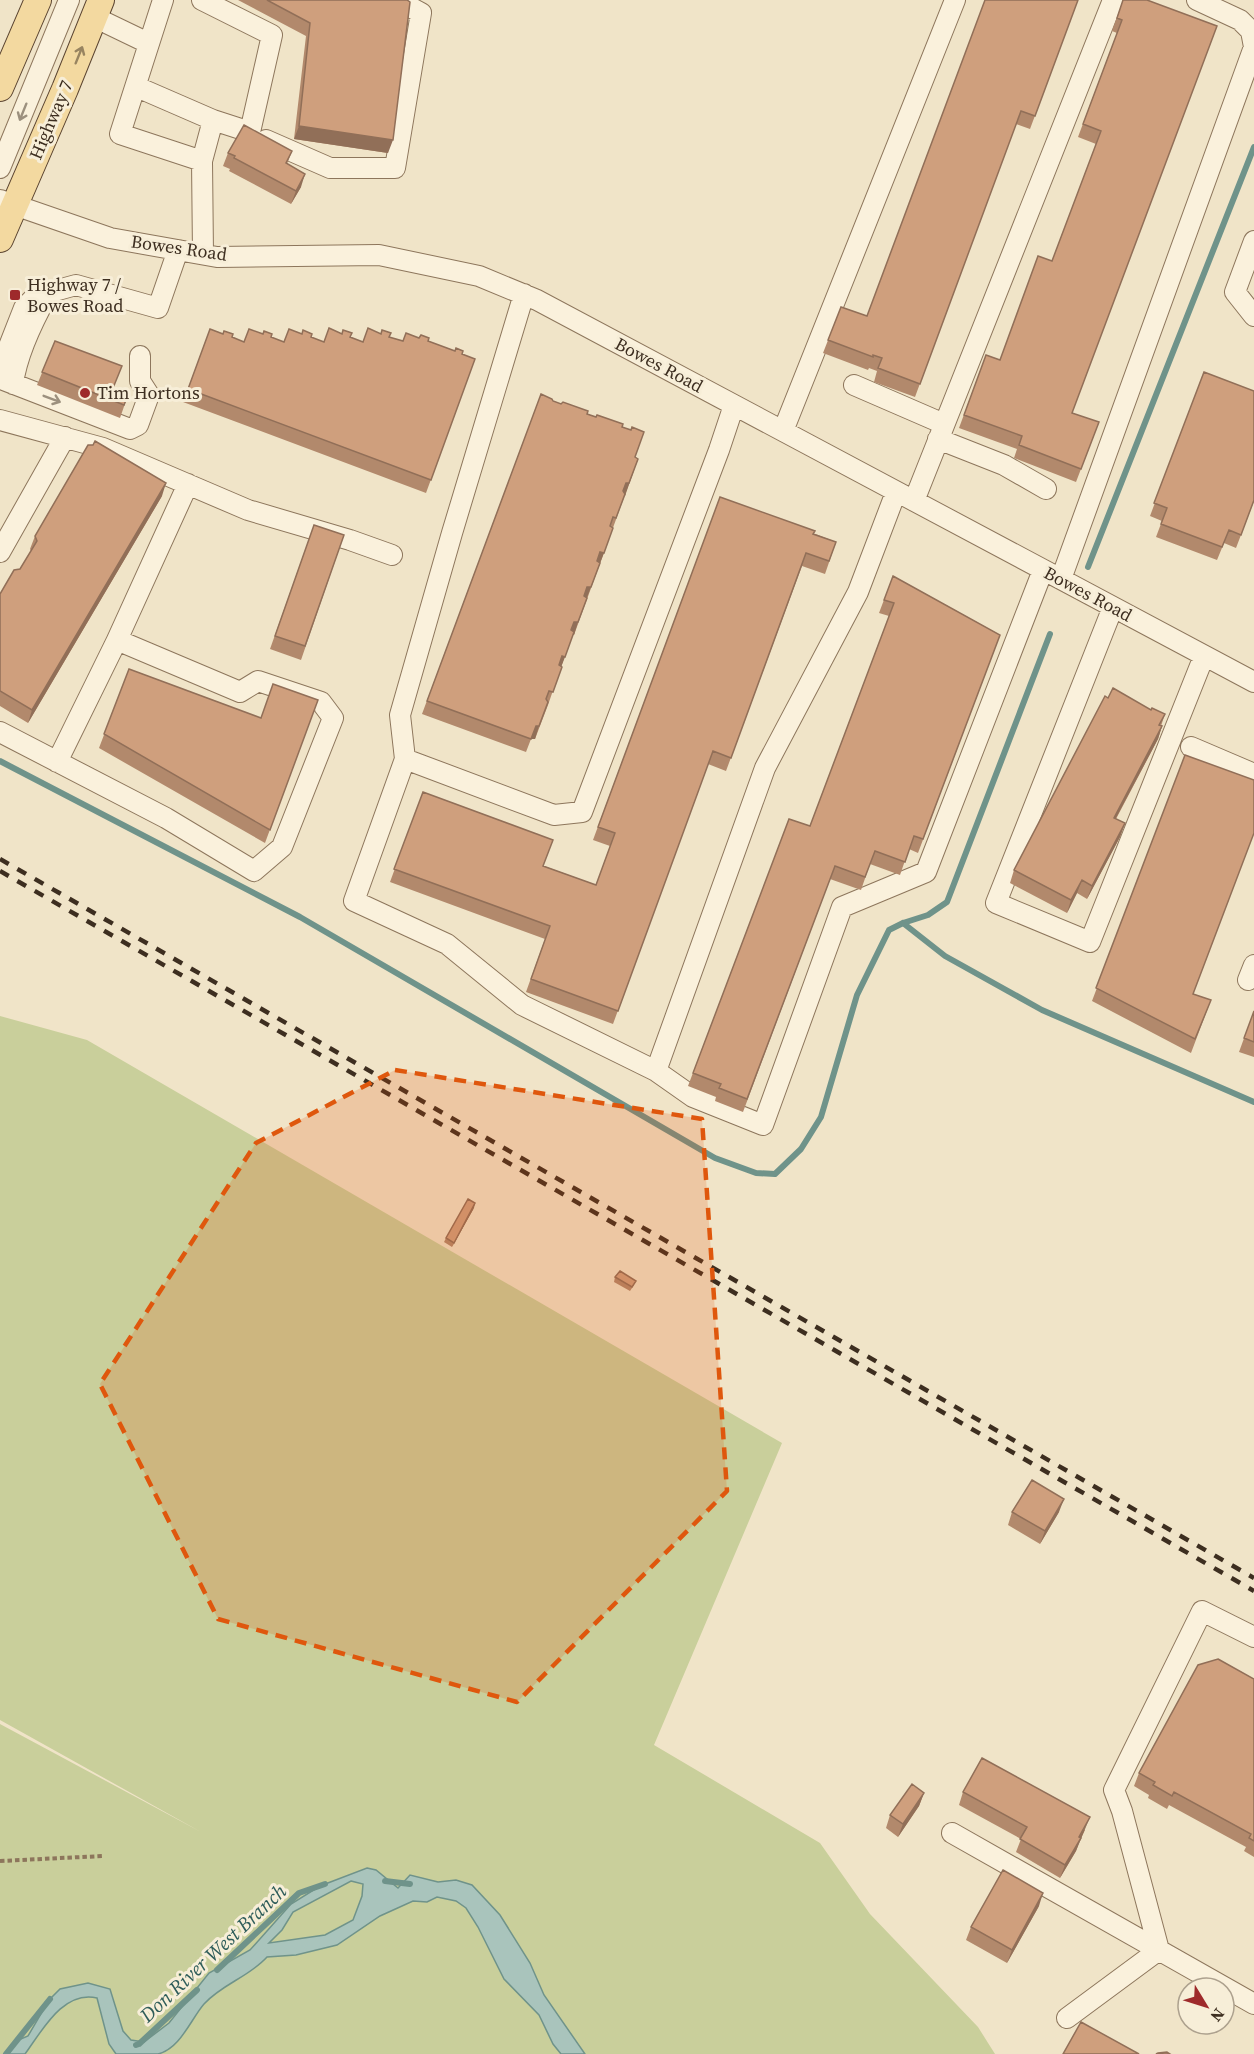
<svg xmlns="http://www.w3.org/2000/svg" width="1254" height="2054" font-family="'Source Serif 4',serif">
<style>
.green{fill:#c9cf9b}
.water{fill:#a9c4bc;stroke:#6f938a;stroke-width:1.5;fill-rule:evenodd}
.lines{fill:none;stroke-linecap:round;stroke-linejoin:round}
.stream{stroke:#6f938a;stroke-width:6}
.minor-casing{stroke:#8d765c;stroke-width:22}
.major-casing{stroke:#5b4430;stroke-width:28}
.path{stroke:#8d765c;stroke-width:4;stroke-dasharray:4.5 3;stroke-linecap:butt}
.minor{stroke:#faf1dc;stroke-width:20}
.major{stroke:#f3d9a0;stroke-width:26}
.rail{stroke:#3d2e20;stroke-width:4.5;stroke-dasharray:10 10;stroke-linecap:butt}
.wall{fill:#b2896c}
.shaded-wall{fill:#916f58}
.building{fill:#cf9f7d;stroke:#916f58;stroke-width:1.5}
.oneway{stroke:#988460}
.oneway2{stroke:#9c907e}
.marked{fill:#df570d;fill-opacity:0.2;stroke:#df570d;stroke-width:4.5;stroke-dasharray:12 8;stroke-linejoin:round}
.poi-dot{fill:#9e2a2b;stroke:#f7eed8;stroke-width:2}
.labels{text-anchor:middle;stroke-width:6;stroke-linejoin:round;paint-order:stroke}
.street-label{font-size:18px;fill:#3d2e20;stroke:#f7eed8}
.poi-label{font-size:18px;fill:#3d2e20;stroke:#f7eed8;text-anchor:start}
.water-label{font-size:20px;font-style:italic;fill:#2f5d5a;stroke:#f7eed8}
</style>
<rect width="100%" height="100%" fill="#f0e4c8"/>
<!-- green -->
<path class="green" d="M0 1016 87 1040 782 1443 654 1745 820 1843 870 1914 978 2027 995 2054H0V1724L201 1832 0 1720Z"/>
<!-- water -->
<path class="water" d="M367 1868 376 1870 398 1888 410 1875 438 1882 456 1880 472 1885 500 1915 530 1963 544 1995 585 2054H561L553 2044 539 2015 504 1979 478 1927 466 1908 456 1901 437 1897 427 1902 413 1901 380 1916 337 1945 296 1955 267 1957C249 1977 222 1984 204 2004 191 2019 180 2049 158 2054 145 2054 129 2054 116 2054L109 2044 97 1998C63 1990 42 2031 25 2054H6L16 2041 28 2036 49 2000 60 1989 88 1983 110 1989 123 2031 131 2040 144 2042 169 2023 209 1973 250 1950 291 1904 320 1886ZM351 1881 363 1884 362 1896 353 1920 325 1935 269 1943 282 1930 293 1912Z"/>
<g class="lines">
<!-- stream -->
<path class="stream" d="M1088 567 1254 147
M0 761 300 917 715 1158 756 1173 775 1174 801 1149 821 1117 857 995 889 930 903 923 928 915 947 902 1050 634
M903 923 945 956 1042 1010 1254 1102
M385 1881 410 1884
M217 1970 299 1893 325 1884
M136 2045 139 2044 197 1990
M6 2054 50 1999"/>
<defs>
<path id="minor" d="M163 0 120 134 202 161
M202 0 272 35 250 132 213 120 202 161 203 254
M94 17 148 43
M137 87 213 120
M266 140 330 168H395L421 13 397 0
M0 168 69 0
M0 200 110 238 217 257 379 255 479 276 537 300 1254 682
M1254 241 1235 292 1254 316
M524 294 452 533 400 715 405 759 554 815 582 812 719 450 734 405
M0 369 24 308 36 296 76 285 158 308 178 250
M0 375 1 379 130 429 138 425 149 395 140 381V356
M13 384C17 353 33 321 48 294
M854 385 944 424
M0 420 103 448 248 510 350 540 392 555
M783 431 955 0
M938 439 1004 465 1046 489
M914 501 1113 0
M0 552 65 437
M1061 579 1254 47 1251 31 1240 20 1197 0
M1113 607 996 903 1090 942 1204 656
M117 640 188 484
M0 732 166 818 254 871 282 847 333 718 321 702 258 681 240 692 117 640 57 762
M1191 747 1254 774
M405 759 354 901 447 944 522 1005 656 1071 765 768 858 592 896 492
M1248 980 1254 965
M656 1071 693 1097 763 1125 842 907 926 872 1043 570
M952 1833 1254 2004
M1159 1950 1122 1811 1114 1790 1202 1611 1254 1637
M1067 2018 1159 1950"/>
<path id="major" d="M0 88 38 0
M0 239 65 89 101 0"/>
</defs>
<!-- minor casing -->
<use href="#minor" class="minor-casing"/>
<!-- major casing -->
<use href="#major" class="major-casing"/>
<!-- path -->
<path class="path" d="M0 1861 103 1856"/>
<!-- minor -->
<use href="#minor" class="minor"/>
<!-- major -->
<use href="#major" class="major"/>
<!-- rail -->
<path class="rail" d="M0 859 1254 1578
M0 871 1254 1591"/>
</g>
<!-- wall -->
<path class="wall" d="M238 0H407L388 153 294 139 306 36Z
M1078 0 1030 129 1016 124 915 397 874 382 877 371 869 368 868 370 823 353 841 307 867 316Z
M1123 0H1147L1072 413 1099 422 1076 482 1014 458 1017 449 959 428 986 355 1000 360 1052 261 1096 144 1078 137 1117 33 1112 31Z
M292 151 287 164 301 187 291 204 229 171 230 169 223 166 228 153Z
M210 329 244 342 271 337 284 342 311 337 324 342 350 337 363 342 389 337 403 341H428L475 359 426 493 183 402Z
M55 341 114 388 128 395 120 418 37 385Z
M1204 372 1254 501 1236 548 1224 543 1217 560 1156 537 1162 521 1150 516Z
M541 394 553 401 622 427 635 457 638 459 574 635H572L548 705 535 739H531L526 752 422 714Z
M162 496 28 723 0 706V594L20 569 31 551 30 549 35 536Z
M720 497 836 542 825 574 802 566 726 771 708 764 613 1024 526 992 545 939 390 882 423 792 544 866 596 885 610 846 593 840Z
M314 525 344 535 301 660 270 649Z
M893 576 1000 635 918 853 909 849 900 875 870 864 861 890 830 879 743 1112 715 1101 716 1097 688 1086 789 819 810 826 889 616 879 613Z
M129 669 261 718 318 700 265 843 99 748Z
M1108 698 1151 710 1165 714 1161 726H1162L1158 739 1116 819 1125 823 1120 837 1087 899 1077 893 1067 913 1010 883 1014 870Z
M1185 755 1194 994 1211 1000 1191 1053 1092 1001Z
M1254 1011V1057L1239 1052Z
M474 1208 452 1247 444 1242 446 1238Z
M615 1277 634 1285 630 1291 614 1282Z
M1012 1512H1059L1040 1544 1008 1525Z
M1254 1679V1857L1244 1851 1246 1847 1169 1805 1167 1809 1148 1798 1149 1795 1134 1786 1139 1773Z
M963 1792 1085 1830 1080 1840 1076 1851 1060 1878 1016 1852 1021 1839 959 1805Z
M924 1793 919 1806 898 1837 886 1828 890 1815Z
M1039 1906 1007 1963 966 1940 971 1927Z"/>
<!-- shaded-wall -->
<path class="shaded-wall" d="M299 126 393 140 388 153 294 139Z
M305 174 301 187 291 204 296 191Z
M638 459 625 496H621L626 483Z
M166 483 162 496 28 723 32 710Z
M600 552 604 553 586 600H582Z
M574 622H578L574 635H570Z
M562 656 565 657 560 670 557 669Z
M536 726H539L535 739H531Z
M1162 726 1158 739 1109 831 1114 818Z
M1125 823 1120 837 1087 899 1092 886Z
M1082 880 1077 893 1067 913 1071 900Z
M475 1203 474 1208 452 1247 454 1243Z
M1064 1499 1059 1512 1040 1544 1045 1531Z
M924 1793 919 1806 898 1837 903 1824Z
M1090 1817 1076 1851 1060 1878 1065 1865Z
M1043 1893 1039 1906 1007 1963 1012 1950Z"/>
<!-- building -->
<path class="building" d="M267 0H407L410 2 393 140 299 126 310 23Z
M985 0H1078L1035 116 1021 111 920 384 878 368 882 358 873 355V357L828 340 841 307 867 316Z
M1123 0H1147L1217 26 1072 413 1099 422 1081 469 1019 445 1022 436 964 415 986 355 1000 360 1038 256 1052 261 1101 131 1083 124 1122 20 1117 18Z
M244 125 292 151 286 163 305 174 296 191 234 158 235 156 228 153Z
M329 328 342 334 343 330 352 333 350 337 363 342 368 328 381 334 382 330 391 333 389 337 403 341 406 333 419 338 421 335 429 338 428 341 455 351 456 348 463 351 462 354 475 359 431 480 188 389 210 329 223 334 224 331 233 334 232 337 244 342 249 329 263 334 264 331 272 334 271 337 284 342 289 329 302 334 303 330 312 334 311 337 324 342Z
M55 341 122 366 113 388 128 395 124 405 42 372Z
M1204 372 1254 391V500L1241 535 1229 530 1222 547 1161 524 1167 508 1154 503Z
M541 394 552 399 553 401 561 404 563 402 588 411 587 414 596 417 597 415 623 424 622 427 631 430 632 427 644 432 635 457 638 459 629 483H626L623 491 625 494 616 518 613 517 610 526 613 528 604 553 600 552 597 561 600 563 591 587H587L584 596 587 598 578 622H574L571 630 574 632 565 657 562 656 559 665 562 667 553 692 549 691 546 699 548 702 539 726H536L531 739 427 701Z
M95 441 166 483 32 710 0 691V594L14 570 20 569 37 541 35 536 88 445H93Z
M720 497 815 531 813 534 836 542 829 561 806 553 731 758 713 751 618 1011 531 979 550 926 394 869 423 792 553 840 543 866 596 885 615 833 598 827Z
M314 525 344 535 305 646 275 636Z
M893 576 1000 635 923 839 914 836 905 862 875 851 865 877 835 866 747 1099 719 1088 721 1084 693 1073 789 819 810 826 894 603 884 600Z
M129 669 261 718 273 684 318 700 270 830 104 734Z
M1113 688 1151 710 1152 708 1165 714 1159 725 1162 726 1114 818 1125 823 1092 886 1082 880 1071 900 1014 870 1105 696 1108 698Z
M1185 755 1254 780V833L1193 994 1211 1000 1195 1039 1096 988Z
M1254 1011V1042L1244 1038Z
M468 1199 475 1203 454 1243 446 1238Z
M620 1271 636 1281 632 1287 615 1277Z
M1032 1480 1064 1499 1045 1531 1012 1512Z
M1218 1659 1254 1679V1841L1249 1838 1251 1834 1174 1792 1172 1796 1153 1785 1155 1782 1139 1773 1198 1665Z
M982 1758 1090 1817 1079 1837 1081 1838 1065 1865 1020 1839 1027 1827 963 1792Z
M912 1784 924 1793 903 1824 890 1815Z
M1003 1870 1043 1893 1012 1950 971 1927Z
M1081 2022 1139 2054H1063Z
M1167 2052 1170 2054H1156L1158 2053Z"/>
<!-- one-way arrows -->
<defs><path id="oneway-shaft" d="M-6 0H5M1.5-3L5.5 0L1.5 3" fill="none" stroke-width="1.6" stroke-linecap="round" stroke-linejoin="round" transform="scale(1.5)"/></defs>
<use class="oneway" href="#oneway-shaft" transform="translate(79 55) rotate(-68)"/>
<g class="oneway2">
<use href="#oneway-shaft" transform="translate(23 112) rotate(112)"/>
<use href="#oneway-shaft" transform="translate(52 399) rotate(21)"/>
</g>
<!-- marked area -->
<path class="marked" d="M395 1070 702 1119 727 1491 517 1702 218 1619 100 1384 256 1143Z"/>
<!-- markers -->
<g class="poi-dot">
<rect x="9" y="289" width="12" height="12" rx="3"/>
<circle cx="85" cy="393" r="6"/>
</g>
<g class="labels">
<!-- street labels -->
<g class="street-label">
<text transform="translate(51 120) rotate(-67)" y="6">Highway 7</text>
<text transform="translate(179 248) rotate(8)" y="6">Bowes Road</text>
<text transform="translate(659 365) rotate(28)" y="6">Bowes Road</text>
<text transform="translate(1088 594) rotate(28)" y="6">Bowes Road</text>
</g>
<!-- poi labels -->
<g class="poi-label">
<text x="27" y="291">Highway 7 /<tspan x="27" dy="21">Bowes Road</tspan></text>
<text x="97" y="399">Tim Hortons</text>
</g>
<!-- water labels -->
<g class="water-label">
<text transform="translate(213 1953) rotate(-43)" y="7">Don River West Branch</text>
</g>
</g>
<!-- north arrow -->
<g transform="translate(1206 2006) rotate(128)"><circle r="28" fill="#f7eed8" stroke="#ada18e" stroke-width="1.5"/>
<path d="M0-4.5L10 22L0 15L-10 22Z" fill="#9e2a2b"/>
<text y="-9" font-size="16" font-weight="bold" text-anchor="middle" fill="#3d2e20">N</text>
</g>
</svg>
